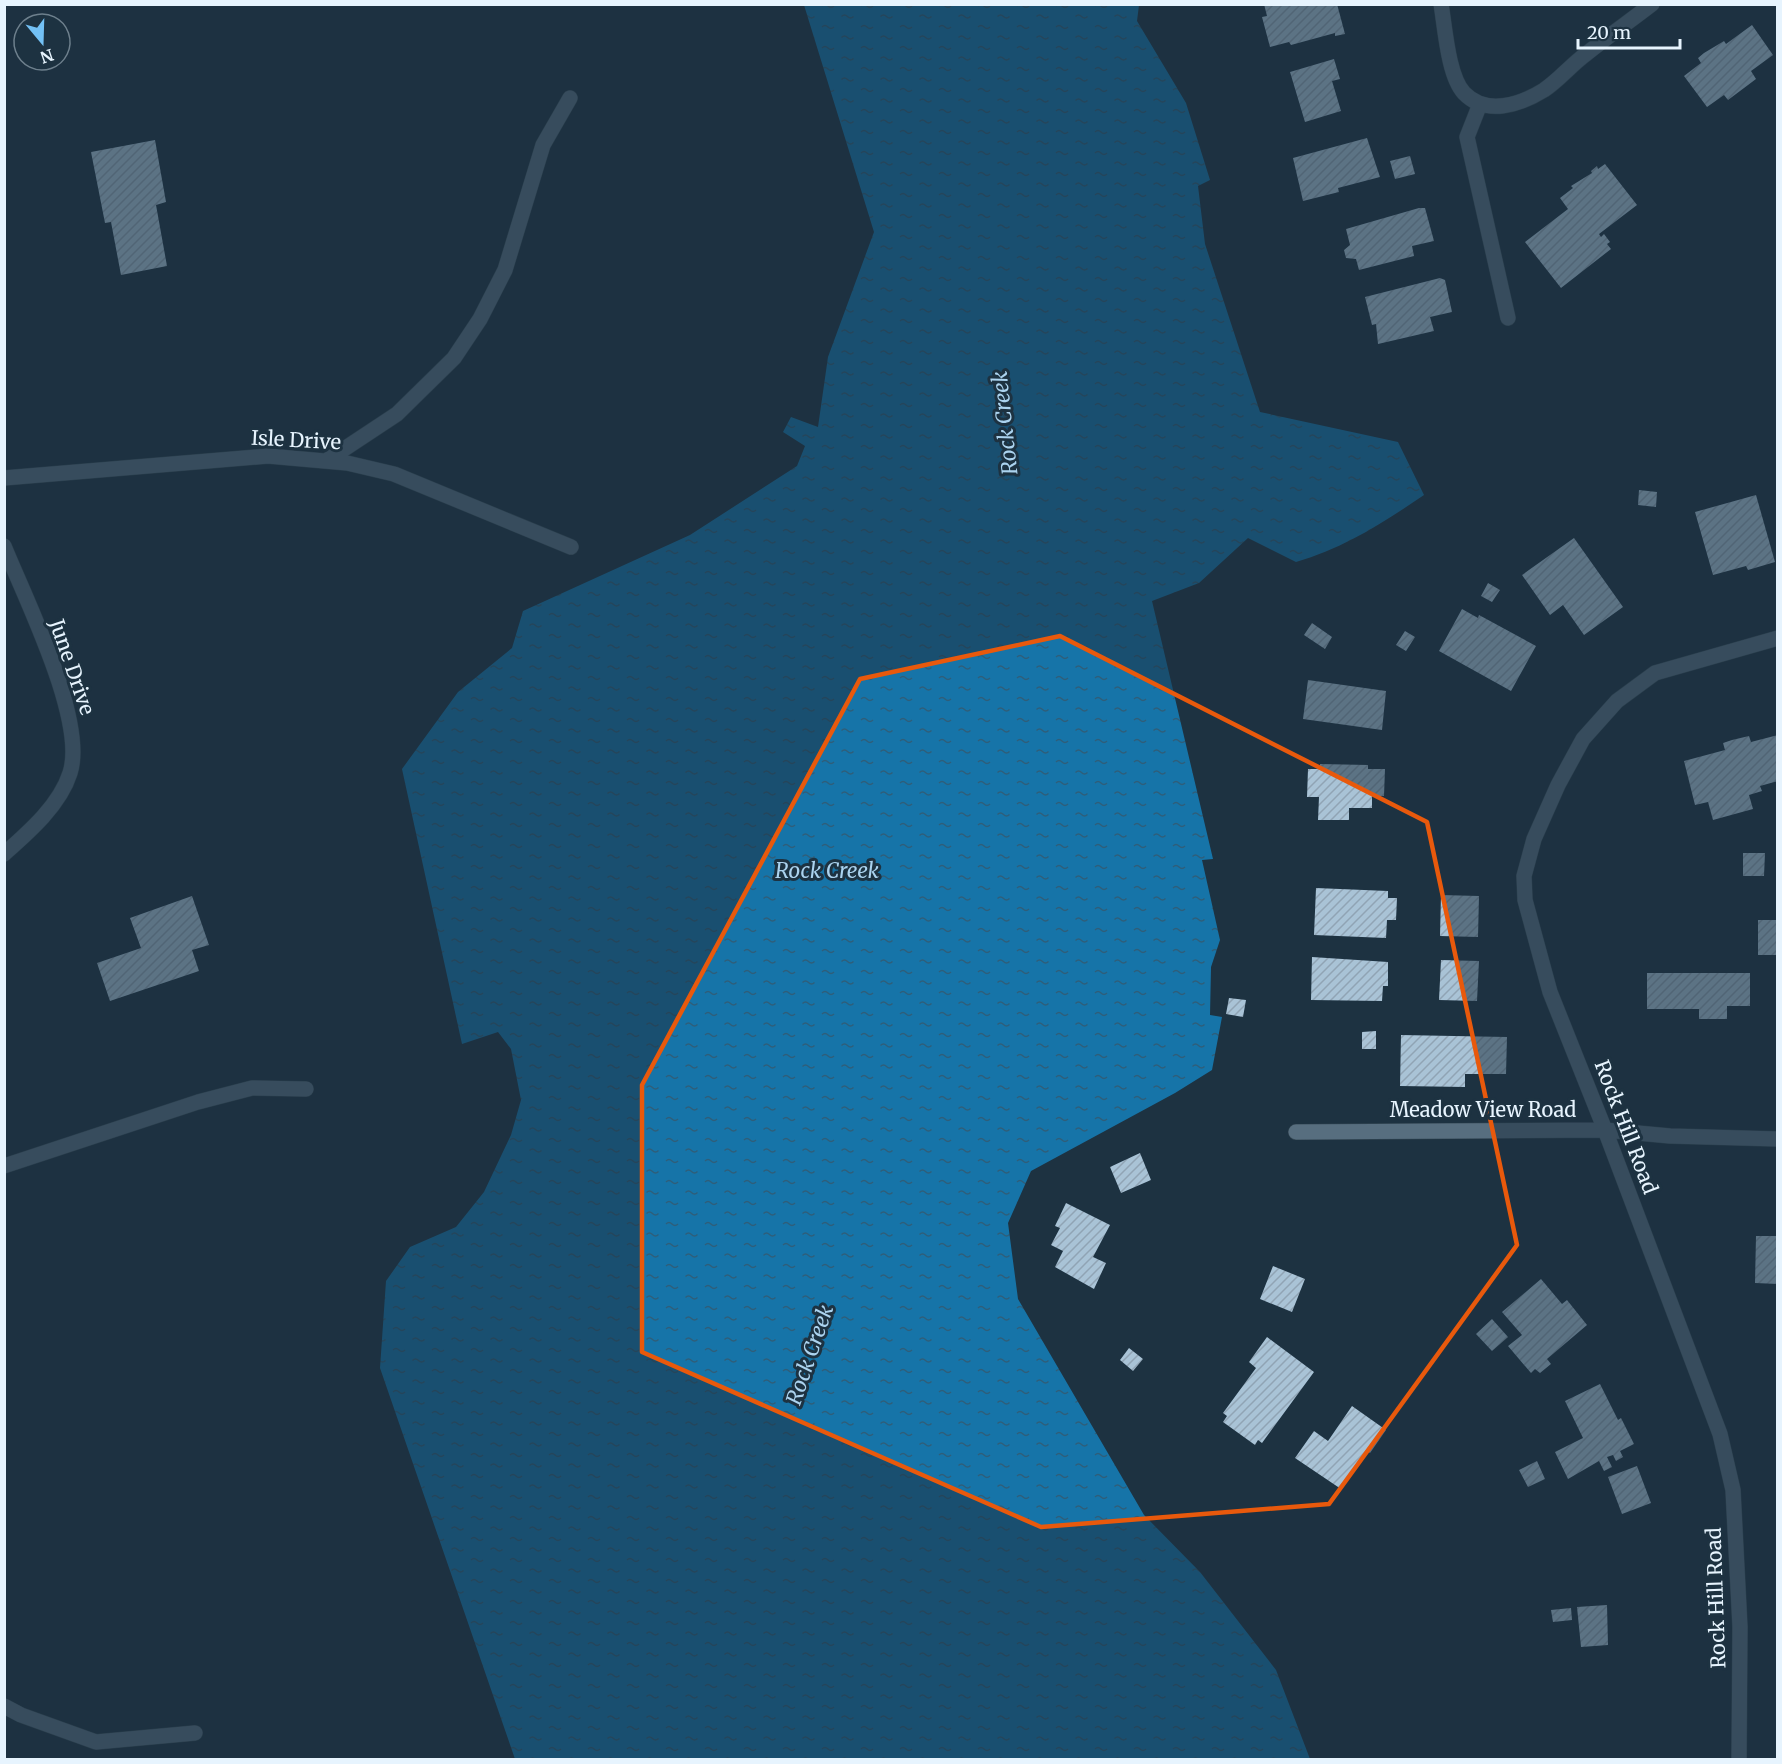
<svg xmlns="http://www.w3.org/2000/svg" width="1782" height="1764" font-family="Merriweather,serif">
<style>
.water{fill:url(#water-ripples)}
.building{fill:url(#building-hatch)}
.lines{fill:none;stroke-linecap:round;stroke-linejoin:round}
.minor-casing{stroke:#3b4e5b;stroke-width:16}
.minor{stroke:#576e7f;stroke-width:15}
.marked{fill:none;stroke:#e8590c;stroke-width:4.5;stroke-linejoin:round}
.labels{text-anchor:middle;stroke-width:6;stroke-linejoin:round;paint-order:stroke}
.street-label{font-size:20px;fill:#e7f4fe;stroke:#1d3241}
.water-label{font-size:21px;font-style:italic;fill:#abd3ef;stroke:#1d3241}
</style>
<defs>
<pattern id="water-ripples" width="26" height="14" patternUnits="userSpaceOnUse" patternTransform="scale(1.5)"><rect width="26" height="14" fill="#1674a8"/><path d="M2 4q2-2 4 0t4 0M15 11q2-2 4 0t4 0" fill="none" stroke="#2e5e7a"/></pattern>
<pattern id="building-hatch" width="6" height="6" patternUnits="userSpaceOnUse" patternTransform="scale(1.5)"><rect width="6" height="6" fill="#a9c3d6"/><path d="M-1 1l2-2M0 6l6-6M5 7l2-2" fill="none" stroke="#90a4b4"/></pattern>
</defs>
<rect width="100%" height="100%" fill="#1d3241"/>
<!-- water -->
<path class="water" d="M804 5H1139L1137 21 1186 103 1210 180 1198 186 1205 244 1260 412 1398 442 1424 495C1383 523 1344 548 1296 562L1248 538 1199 583 1152 601 1213 859 1202 860 1220 940 1211 967 1210 1015 1222 1017 1212 1070 1175 1093 1031 1171 1008 1223 1018 1299 1144 1515 1200 1572 1276 1670 1310 1759H515L380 1368 386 1281 410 1247 456 1227 484 1192 511 1135 521 1100 511 1049 498 1032 462 1044 402 769 458 692 512 648 523 611 690 535 797 466 805 446 783 432 791 417 818 427 828 357 874 232Z"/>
<!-- building -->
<path class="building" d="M1264 4H1337L1345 34 1335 36V33L1291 45 1289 42 1270 47 1262 17 1267 16Z
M1752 25 1773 55 1751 71 1756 79 1728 100 1724 95 1707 107 1684 76 1701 63 1698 58 1704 53 1724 41 1726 44Z
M1334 59 1340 79 1332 81 1341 111 1305 122 1290 72Z
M1367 138 1380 177 1338 188 1339 192 1303 201 1293 158Z
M155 140 166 202 156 205 167 266 121 275 111 222 105 223 91 152Z
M1410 156 1415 174 1395 179 1390 161Z
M1605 164 1637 205 1599 234 1601 237 1604 234 1610 242 1607 244 1611 249 1561 288 1525 242 1568 209 1560 198 1573 188 1571 186 1592 173 1591 171 1597 166 1598 169Z
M1419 208H1425L1434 241 1412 246 1414 256 1359 270 1356 259 1346 258 1344 250 1350 245 1346 229Z
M1440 278 1445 280 1452 312 1430 317 1434 331 1378 344 1376 324 1372 325 1365 297Z
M1639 490 1657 492 1656 507 1638 505Z
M1756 495 1775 562 1748 570 1746 566 1713 575 1695 512Z
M1574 538 1623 607 1584 635 1563 605 1550 615 1522 575Z
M1488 583 1500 590 1492 602 1481 596Z
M1462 609 1478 618 1479 615 1536 646 1511 691 1439 651Z
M1312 623 1332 637 1325 649 1304 635Z
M1405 631 1415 637 1406 651 1396 645Z
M1308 680 1386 691 1382 730 1303 719Z
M1778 735V781L1760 786 1762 791 1749 795 1753 809 1713 820 1708 802 1695 805 1684 761 1725 750 1723 743 1732 740 1749 736 1751 742Z
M1320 764 1368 765V769H1385L1384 796H1372V808H1349V820H1318L1319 797H1307L1308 769H1320Z
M1743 853H1765L1764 876H1743Z
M1316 888 1388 891V898H1397L1396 920H1387L1386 938 1314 935Z
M1441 895 1479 896 1478 937 1440 936Z
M192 896 209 945 192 950 199 971 110 1001 97 963 141 948 130 918Z
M1758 920H1778V955H1758Z
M1312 957 1388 962V986H1383L1382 1001 1311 1000Z
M1441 960 1479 961 1477 1001 1439 1000Z
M1647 973H1750V1006H1727V1019H1699V1009H1647Z
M1229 998 1246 1000 1243 1017 1226 1014Z
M1376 1031V1049H1362V1032Z
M1401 1035 1507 1037 1506 1074H1465V1087L1400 1086Z
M1140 1153 1151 1180 1121 1193 1110 1167Z
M1066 1203 1110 1225 1093 1257 1106 1263 1094 1289 1055 1267 1063 1251 1051 1245 1060 1228 1055 1226Z
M1756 1236H1778V1284L1755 1283Z
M1273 1266 1305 1279 1292 1312 1260 1299Z
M1541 1279 1562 1304 1567 1300 1587 1325 1547 1359 1551 1364 1540 1373 1535 1369 1531 1373 1508 1346 1522 1335 1502 1312Z
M1492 1319 1508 1337 1492 1351 1476 1334Z
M1267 1337 1314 1372 1262 1443 1258 1440 1255 1445 1223 1422 1227 1416 1223 1413 1256 1368 1249 1362Z
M1129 1348 1143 1359 1133 1371 1120 1360Z
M1600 1384 1618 1420 1621 1418 1634 1444 1620 1451 1623 1457 1616 1461 1613 1455 1607 1457 1612 1467 1604 1471 1599 1461 1568 1479 1555 1452 1583 1438 1565 1401Z
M1352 1406 1386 1430 1370 1453 1367 1451 1341 1489 1295 1458 1314 1431 1328 1441Z
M1537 1461 1545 1479 1528 1487 1519 1470Z
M1637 1466 1651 1503 1622 1514 1608 1477Z
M1607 1605 1608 1645 1581 1647 1577 1607Z
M1571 1608 1572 1620 1553 1622 1551 1610Z"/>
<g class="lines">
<defs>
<path id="minor" d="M1441 4C1445 27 1448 76 1464 93 1486 116 1520 105 1544 90 1559 80 1571 65 1586 54 1607 37 1630 21 1652 4
M1480 104 1467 137 1508 318
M326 461 397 414 454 358 480 319 505 270 543 145 570 98
M4 478 268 456 347 463 394 474 571 547
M4 546C25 598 87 721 70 773 60 805 29 832 4 854
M1296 1132 1605 1130 1670 1136 1778 1139
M4 1166 198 1102 252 1088 306 1089
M4 1706 21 1715 96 1742 195 1733
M1739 1760 1740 1627 1733 1490 1720 1434 1605 1130 1550 992 1525 900 1524 876 1534 839 1558 785 1583 739 1617 701 1655 673 1778 638"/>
</defs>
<!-- minor casing -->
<use href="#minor" class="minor-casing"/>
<!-- minor -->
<use href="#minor" class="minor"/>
</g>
<!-- marked area -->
<path d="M0 0H1782V1764H0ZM1060 636 1427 822 1517 1245 1329 1504 1041 1527 642 1352V1085L860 679Z" fill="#1d3241" fill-opacity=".55" fill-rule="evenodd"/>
<path class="marked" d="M1060 636 1427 822 1517 1245 1329 1504 1041 1527 642 1352V1085L860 679Z"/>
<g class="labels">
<!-- street labels -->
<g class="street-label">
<text transform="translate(296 440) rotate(3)" y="7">Isle Drive</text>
<text transform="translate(72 667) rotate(71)" y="7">June Drive</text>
<text x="1483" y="1117">Meadow View Road</text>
<text transform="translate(1626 1127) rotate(69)" y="7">Rock Hill Road</text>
<text transform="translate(1716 1598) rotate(-92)" y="7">Rock Hill Road</text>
</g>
<!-- water labels -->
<g class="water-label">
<text transform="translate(1005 423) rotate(-96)" y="7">Rock Creek</text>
<text x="827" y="878">Rock Creek</text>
<text transform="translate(810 1355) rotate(-71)" y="7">Rock Creek</text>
</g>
</g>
<!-- border -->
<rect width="1782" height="1764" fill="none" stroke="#e7f4fe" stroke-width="12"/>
<!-- north arrow -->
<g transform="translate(42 42) rotate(161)"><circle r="28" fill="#1d3241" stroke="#6e808d" stroke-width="1.5"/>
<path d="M0-4.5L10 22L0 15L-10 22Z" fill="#73c1f5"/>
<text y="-9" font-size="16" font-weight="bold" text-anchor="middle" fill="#e7f4fe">N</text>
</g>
<!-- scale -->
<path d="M1578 39v9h102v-9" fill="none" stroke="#e7f4fe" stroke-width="3"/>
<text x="1587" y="39" font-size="18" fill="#e7f4fe" stroke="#1d3241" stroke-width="4.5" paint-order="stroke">20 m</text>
</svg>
